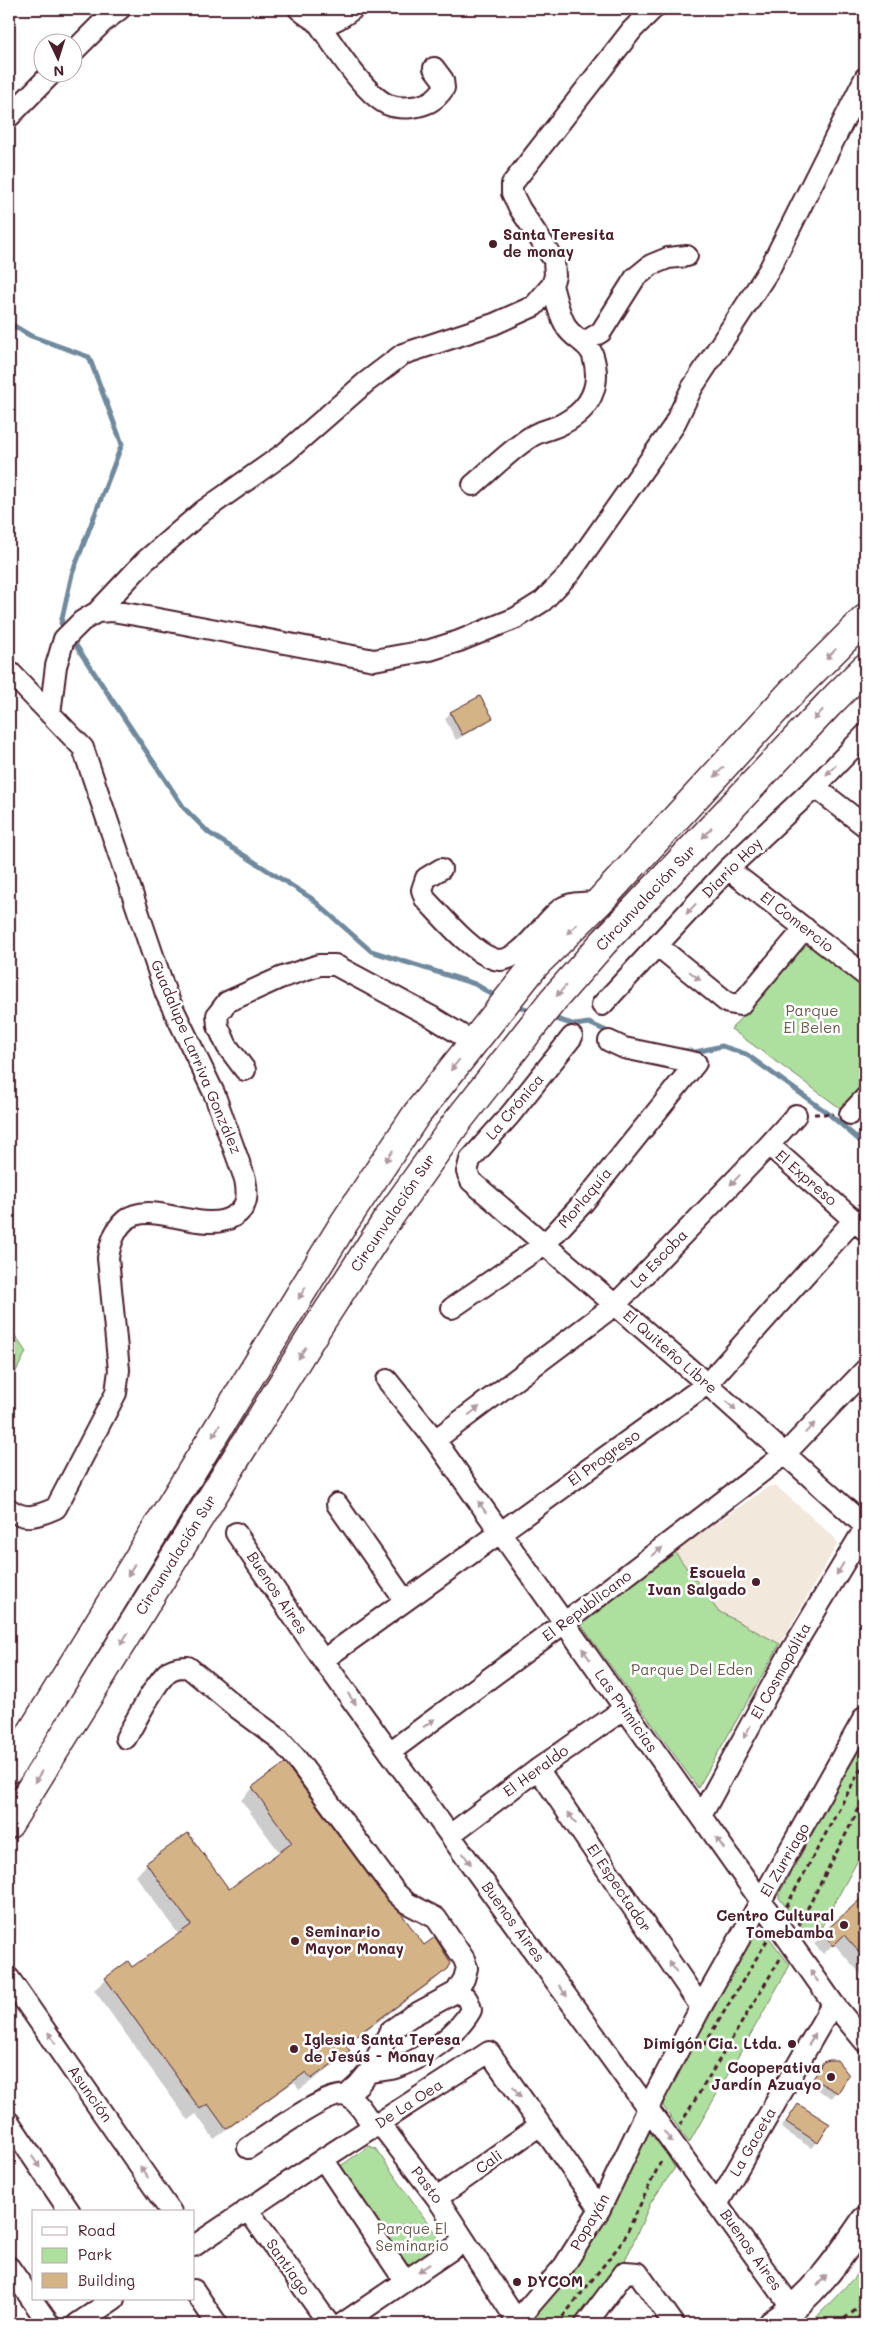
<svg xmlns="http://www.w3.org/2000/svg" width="874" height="2333" font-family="Mali,sans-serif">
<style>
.built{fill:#f2e8db}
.green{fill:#addf9f;stroke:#7c7f65}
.shadow{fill:#0003}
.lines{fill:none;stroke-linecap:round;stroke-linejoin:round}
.stream{stroke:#6f8a9d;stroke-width:5}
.building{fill:#d4b387;stroke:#4a1f2b}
.minor-casing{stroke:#4a1f2b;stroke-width:24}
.major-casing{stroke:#4a1f2b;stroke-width:30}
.highway-casing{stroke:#4a1f2b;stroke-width:31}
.path{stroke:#4a1f2b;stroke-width:3;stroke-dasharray:5 4;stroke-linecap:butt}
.minor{stroke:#fff;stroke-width:20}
.major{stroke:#fff;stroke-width:26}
.highway{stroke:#fff;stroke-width:28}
.oneway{fill:#ae9aa0}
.poi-dot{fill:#4a1f2b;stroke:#fff;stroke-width:2}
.labels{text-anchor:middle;stroke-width:5;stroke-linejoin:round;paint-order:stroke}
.poi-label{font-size:15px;font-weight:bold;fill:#4a1f2b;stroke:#fff;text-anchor:start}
.street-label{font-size:15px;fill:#4a1f2b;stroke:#fff}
.park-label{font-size:15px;fill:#68594e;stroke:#fff}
</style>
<rect width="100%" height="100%" fill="#fff"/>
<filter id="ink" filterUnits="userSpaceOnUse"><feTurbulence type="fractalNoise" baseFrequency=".02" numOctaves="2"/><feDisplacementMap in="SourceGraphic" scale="10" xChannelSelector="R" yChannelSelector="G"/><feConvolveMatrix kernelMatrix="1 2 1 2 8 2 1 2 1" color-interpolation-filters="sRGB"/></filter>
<g filter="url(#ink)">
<!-- built -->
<path class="built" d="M775 1485 835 1538 837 1545 780 1644 718 1611 675 1552 768 1487Z"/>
<!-- green -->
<path class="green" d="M807 942 865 989V1082L840 1108 731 1029Z
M9 1327 26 1352 9 1385Z
M675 1552 718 1611 780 1644 698 1788 579 1622Z
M865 1739V1847L814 1941 811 1940 779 1898V1894Z
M764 1931 790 1965 689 2143 663 2106V2100L756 1932Z
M648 2131 666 2153 675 2168 651 2202 626 2259 572 2324H531L530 2316Z
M369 2146 375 2148 440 2240 438 2249 408 2268 404 2265 341 2168 342 2165Z
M865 2266V2324H810Z"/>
<!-- shadow -->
<path class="shadow" d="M479 698 492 718 486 723 456 740 445 719 450 713Z
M285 1765 386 1901 424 1947 447 1968 435 1980 345 2046 349 2051 337 2063 299 2090 294 2082 214 2139 196 2114 188 2120 94 1990 106 1979 127 1963 132 1969 179 1935 136 1876 147 1864 229 1890 280 1853 241 1800 253 1788Z
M865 1844V1887L859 1878 862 1848Z
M865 1897V1979L834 1944 823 1954 814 1944Z
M823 2063 847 2076 832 2098 808 2085Z
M798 2105 817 2142 811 2148 781 2128Z"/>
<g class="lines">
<!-- stream -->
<path class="stream" d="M9 323 31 336 89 357 122 444 72 574 61 623 66 631
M71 638 184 808 209 833 311 898 371 951 475 984 498 998
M515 1005 533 1011
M550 1017 575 1025 589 1023 613 1034
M681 1050 696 1052 722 1046 746 1054 829 1114 865 1145"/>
</g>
<!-- building -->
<path class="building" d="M480 696 493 718 462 735 450 712Z
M285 1763 387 1900 401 1913 424 1945 435 1937 451 1963 448 1969 345 2044 350 2051 311 2079 306 2072 226 2129 208 2104 200 2109 105 1978 128 1961 132 1967 191 1925 146 1863 188 1833 229 1889 292 1843 252 1787Z
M865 1895V1959L844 1935 833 1946 822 1934Z
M829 2060H837L849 2075 838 2093 813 2079 823 2062Z
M798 2104 830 2124 818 2143 786 2122Z"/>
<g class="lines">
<defs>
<path id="minor" d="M299 9C323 29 329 26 353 9
M318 23C333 44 366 97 389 105 397 108 404 108 412 107 427 105 435 101 444 88L443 80 434 68
M72 53 103 22 120 9
M9 117 53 72
M583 343 601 332 635 278 651 265 668 258 687 256
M473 485C492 469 511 449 532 436 542 430 554 429 564 423 590 409 602 386 593 356 589 343 574 339 567 328 559 315 556 300 552 285
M97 612 112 611 153 618 374 660 430 650 459 641 516 618 543 601 571 572 673 427 692 388 769 270 865 78
M9 671 83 748 166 994 214 1093 245 1179C248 1194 248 1208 234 1216 193 1242 122 1171 108 1258L119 1370 116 1393 56 1508C38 1516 25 1521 9 1509
M50 714 56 666 64 639 82 621 97 612 145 561 203 511 285 453 365 383 403 354 494 324 534 306 552 285 555 276 554 260 520 209 512 193V184L632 30 653 9
M815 787 865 826
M441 869 426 878 422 890 425 899C442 916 471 952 494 959 519 967 544 919 562 908 572 901 588 903 599 902
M728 869 865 975
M658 946 728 1003 740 1005 805 928
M602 1005 728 869 815 787 865 735
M572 1037 510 1115 470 1160 467 1172 471 1181 707 1384 865 1526
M245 1070 227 1046 218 1026 217 1015 227 1002 280 978 319 965H335L432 1017 473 1042
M850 1114 865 1098
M769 1145 865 1230
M452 1308 546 1243 584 1202 696 1063 624 1048 609 1041
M387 1380 435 1440 833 2003 865 2042
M435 1440 615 1305 769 1145 796 1115
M337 1504 405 1601
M236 1533 323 1660 793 2309
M323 1660 707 1384 854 1220
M126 1738C136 1721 155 1682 169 1671 176 1667 181 1667 188 1667L236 1707 278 1738 296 1758 396 1893 407 1903 436 1918 464 1959 467 1968 464 1979 456 1992 410 2017 390 2031 369 2072 359 2084 346 2096
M390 1752 564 1623 785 1454 865 1370
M538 1769 701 2007
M701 1816 787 1658 865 1528
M450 1835 538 1769 624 1709
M9 1978 171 2212
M369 2072C377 2071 387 2070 395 2068 422 2060 458 2034 471 2010 469 2000 466 1995 456 1992
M9 2122 70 2212
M380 2124 437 2198 519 2324
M248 2148C264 2138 329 2090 346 2096 358 2100 367 2118 374 2128
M323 2159 404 2280
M437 2198 540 2125
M718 2203 833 2003
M248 2210 329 2324
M194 2246 323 2159 489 2052 600 2209
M9 2267 49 2324
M194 2290 217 2324
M77 2324 114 2299
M342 2324 464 2241
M514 2324 564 2266 600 2209 654 2096 701 2007 865 1716
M586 2324 625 2272 638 2273 674 2324"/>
<path id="major" d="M772 2324C812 2297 838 2260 865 2220"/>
<path id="highway" d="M9 1769 344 1223 416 1115 535 965 599 902 791 693 865 619
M9 1824 317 1328 385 1223 457 1122 553 1000 603 943 829 704 865 668"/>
</defs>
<!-- minor casing -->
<use href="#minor" class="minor-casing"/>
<!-- major casing -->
<use href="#major" class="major-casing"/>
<!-- highway casing -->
<use href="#highway" class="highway-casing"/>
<!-- path -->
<path class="path" d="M814 1114H833
M786 1907 865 1761
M799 1925 865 1797
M704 2045 768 1939
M680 2125 780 1959
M557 2324 623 2241 662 2159
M837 2324 865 2303"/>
<!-- minor -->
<use href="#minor" class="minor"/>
<!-- major -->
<use href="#major" class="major"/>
<!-- highway -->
<use href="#highway" class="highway"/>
</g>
<!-- one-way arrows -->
<defs><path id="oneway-solid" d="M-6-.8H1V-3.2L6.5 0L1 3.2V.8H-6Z" transform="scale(1.25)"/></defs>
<g class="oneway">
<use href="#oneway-solid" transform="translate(831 654) rotate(135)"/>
<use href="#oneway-solid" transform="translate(818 715) rotate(133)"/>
<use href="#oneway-solid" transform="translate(831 770) rotate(134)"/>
<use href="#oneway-solid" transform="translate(719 772) rotate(133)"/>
<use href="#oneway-solid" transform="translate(707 833) rotate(133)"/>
<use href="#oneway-solid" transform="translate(691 909) rotate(133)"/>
<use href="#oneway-solid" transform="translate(572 929) rotate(136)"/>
<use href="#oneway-solid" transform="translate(695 976) rotate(39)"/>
<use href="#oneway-solid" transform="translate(561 991) rotate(131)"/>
<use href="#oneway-solid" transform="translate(455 1065) rotate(128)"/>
<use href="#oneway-solid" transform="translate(389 1156) rotate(124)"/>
<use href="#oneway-solid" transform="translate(735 1180) rotate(134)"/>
<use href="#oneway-solid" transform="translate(302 1293) rotate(121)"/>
<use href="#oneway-solid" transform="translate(302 1353) rotate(122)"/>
<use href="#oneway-solid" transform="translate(731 1406) rotate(42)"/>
<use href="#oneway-solid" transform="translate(474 1411) rotate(-37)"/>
<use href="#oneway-solid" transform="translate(810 1428) rotate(-46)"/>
<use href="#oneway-solid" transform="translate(216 1431) rotate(122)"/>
<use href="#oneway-solid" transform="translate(482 1507) rotate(-125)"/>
<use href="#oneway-solid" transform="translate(657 1552) rotate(-38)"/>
<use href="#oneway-solid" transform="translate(840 1569) rotate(121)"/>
<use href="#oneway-solid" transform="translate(131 1570) rotate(121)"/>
<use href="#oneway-solid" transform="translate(124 1639) rotate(122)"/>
<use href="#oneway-solid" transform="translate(586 1654) rotate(-125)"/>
<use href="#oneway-solid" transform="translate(352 1699) rotate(54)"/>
<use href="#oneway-solid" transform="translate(429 1723) rotate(-36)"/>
<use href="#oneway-solid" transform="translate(747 1732) rotate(119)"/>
<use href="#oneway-solid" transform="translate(38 1777) rotate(122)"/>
<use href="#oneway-solid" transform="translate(572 1818) rotate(-124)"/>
<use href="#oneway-solid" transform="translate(720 1843) rotate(-126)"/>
<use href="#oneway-solid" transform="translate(467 1859) rotate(54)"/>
<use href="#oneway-solid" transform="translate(673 1967) rotate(-124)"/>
<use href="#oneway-solid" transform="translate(814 1976) rotate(-125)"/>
<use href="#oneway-solid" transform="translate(563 1991) rotate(54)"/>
<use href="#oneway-solid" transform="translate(52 2038) rotate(-125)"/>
<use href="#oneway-solid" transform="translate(812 2039) rotate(-60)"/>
<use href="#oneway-solid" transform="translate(517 2092) rotate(55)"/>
<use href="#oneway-solid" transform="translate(668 2137) rotate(54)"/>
<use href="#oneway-solid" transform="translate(36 2162) rotate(56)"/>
<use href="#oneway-solid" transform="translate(144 2172) rotate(-125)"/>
<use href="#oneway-solid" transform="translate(424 2268) rotate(146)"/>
<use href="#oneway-solid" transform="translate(822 2280) rotate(-48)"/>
</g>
</g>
<!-- markers -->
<g class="poi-dot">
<circle cx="493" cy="244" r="5"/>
<circle cx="756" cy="1582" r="5"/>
<circle cx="844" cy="1925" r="5"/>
<circle cx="295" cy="1941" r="5"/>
<circle cx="792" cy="2044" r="5"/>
<circle cx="294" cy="2049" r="5"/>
<circle cx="831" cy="2077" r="5"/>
<circle cx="517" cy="2282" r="5"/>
</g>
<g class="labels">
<!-- poi labels -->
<g class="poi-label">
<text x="503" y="240">Santa Teresita<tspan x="503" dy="17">de monay</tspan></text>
<text x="746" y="1578" text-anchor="end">Escuela<tspan x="746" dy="17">Ivan Salgado</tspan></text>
<text x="834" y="1921" text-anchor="end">Centro Cultural<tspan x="834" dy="17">Tomebamba</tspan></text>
<text x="305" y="1937">Seminario<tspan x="305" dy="17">Mayor Monay</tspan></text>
<text x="304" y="2045">Iglesia Santa Teresa<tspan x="304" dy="17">de Jesús - Monay</tspan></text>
<text x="782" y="2049" text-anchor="end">Dimigón Cia. Ltda.</text>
<text x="821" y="2073" text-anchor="end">Cooperativa<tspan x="821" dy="17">Jardín Azuayo</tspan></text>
<text x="527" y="2287">DYCOM</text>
</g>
<!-- street labels -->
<g class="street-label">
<text transform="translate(732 868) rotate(-45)" y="5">Diario Hoy</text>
<text transform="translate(646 898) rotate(-47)" y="5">Circunvalación Sur</text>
<text transform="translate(797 922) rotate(38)" y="5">El Comercio</text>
<text transform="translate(196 1057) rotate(67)" y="5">Guadalupe Larriva González</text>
<text transform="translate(515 1107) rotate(-50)" y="5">La Crónica</text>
<text transform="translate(806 1178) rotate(41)" y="5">El Expreso</text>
<text transform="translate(585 1198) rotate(-50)" y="5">Morlaquía</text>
<text transform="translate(393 1213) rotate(-56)" y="5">Circunvalación Sur</text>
<text transform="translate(659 1259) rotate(-46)" y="5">La Escoba</text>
<text transform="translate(670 1352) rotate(41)" y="5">El Quiteño Libre</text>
<text transform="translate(604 1458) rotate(-36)" y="5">El Progreso</text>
<text transform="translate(176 1555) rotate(-58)" y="5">Circunvalación Sur</text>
<text transform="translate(277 1593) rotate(56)" y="5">Buenos Aires</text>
<text transform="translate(587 1606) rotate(-37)" y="5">El Republicano</text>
<text transform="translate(781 1671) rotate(-61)" y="5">El Cosmopólita</text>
<text transform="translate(626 1711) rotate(55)" y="5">Las Primicias</text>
<text transform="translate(536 1771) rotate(-36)" y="5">El Heraldo</text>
<text transform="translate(785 1860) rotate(-60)" y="5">El Zurriago</text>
<text transform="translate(619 1888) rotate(56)" y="5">El Espectador</text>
<text transform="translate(513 1922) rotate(54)" y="5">Buenos Aires</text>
<text transform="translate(90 2094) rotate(55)" y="5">Asunción</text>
<text transform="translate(409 2104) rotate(-33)" y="5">De La Oea</text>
<text transform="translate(753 2142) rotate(-60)" y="5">La Gaceta</text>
<text transform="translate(489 2162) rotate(-36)" y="5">Cali</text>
<text transform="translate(427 2185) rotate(53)" y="5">Pasto</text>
<text transform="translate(590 2222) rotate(-60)" y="5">Popayán</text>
<text transform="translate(751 2250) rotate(55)" y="5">Buenos Aires</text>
<text transform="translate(288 2267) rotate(55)" y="5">Santiago</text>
</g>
<!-- park labels -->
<g class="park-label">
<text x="812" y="1016">Parque<tspan x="812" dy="17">El Belen</tspan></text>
<text x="692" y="1675">Parque Del Eden</text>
<text x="412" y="2234">Parque El<tspan x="412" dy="17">Seminario</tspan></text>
</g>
</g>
<!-- margin -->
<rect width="874" height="2333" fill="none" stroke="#fff" stroke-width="30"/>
<rect x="15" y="15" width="844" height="2303" fill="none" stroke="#4a1f2b" stroke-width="2" filter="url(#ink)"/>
<!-- legend -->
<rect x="32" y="2210" width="162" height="90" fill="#ffffff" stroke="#b7a5aa"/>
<rect x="42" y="2227" width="25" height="8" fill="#ffffff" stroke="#b7a5aa"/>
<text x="78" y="2236" font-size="15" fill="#4a1f2b">Road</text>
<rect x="42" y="2248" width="25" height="15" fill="#addf9f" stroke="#b7a5aa"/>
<text x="78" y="2260" font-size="15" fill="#4a1f2b">Park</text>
<rect x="42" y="2273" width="25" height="15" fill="#d4b387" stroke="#b7a5aa"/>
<text x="78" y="2286" font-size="15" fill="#4a1f2b">Building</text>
<!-- north arrow -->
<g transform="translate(58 58) rotate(176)"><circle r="24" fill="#ffffff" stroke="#b7a5aa"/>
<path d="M0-4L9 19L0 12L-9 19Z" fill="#4a1f2b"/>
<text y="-8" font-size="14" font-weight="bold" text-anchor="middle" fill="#4a1f2b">N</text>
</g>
</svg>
